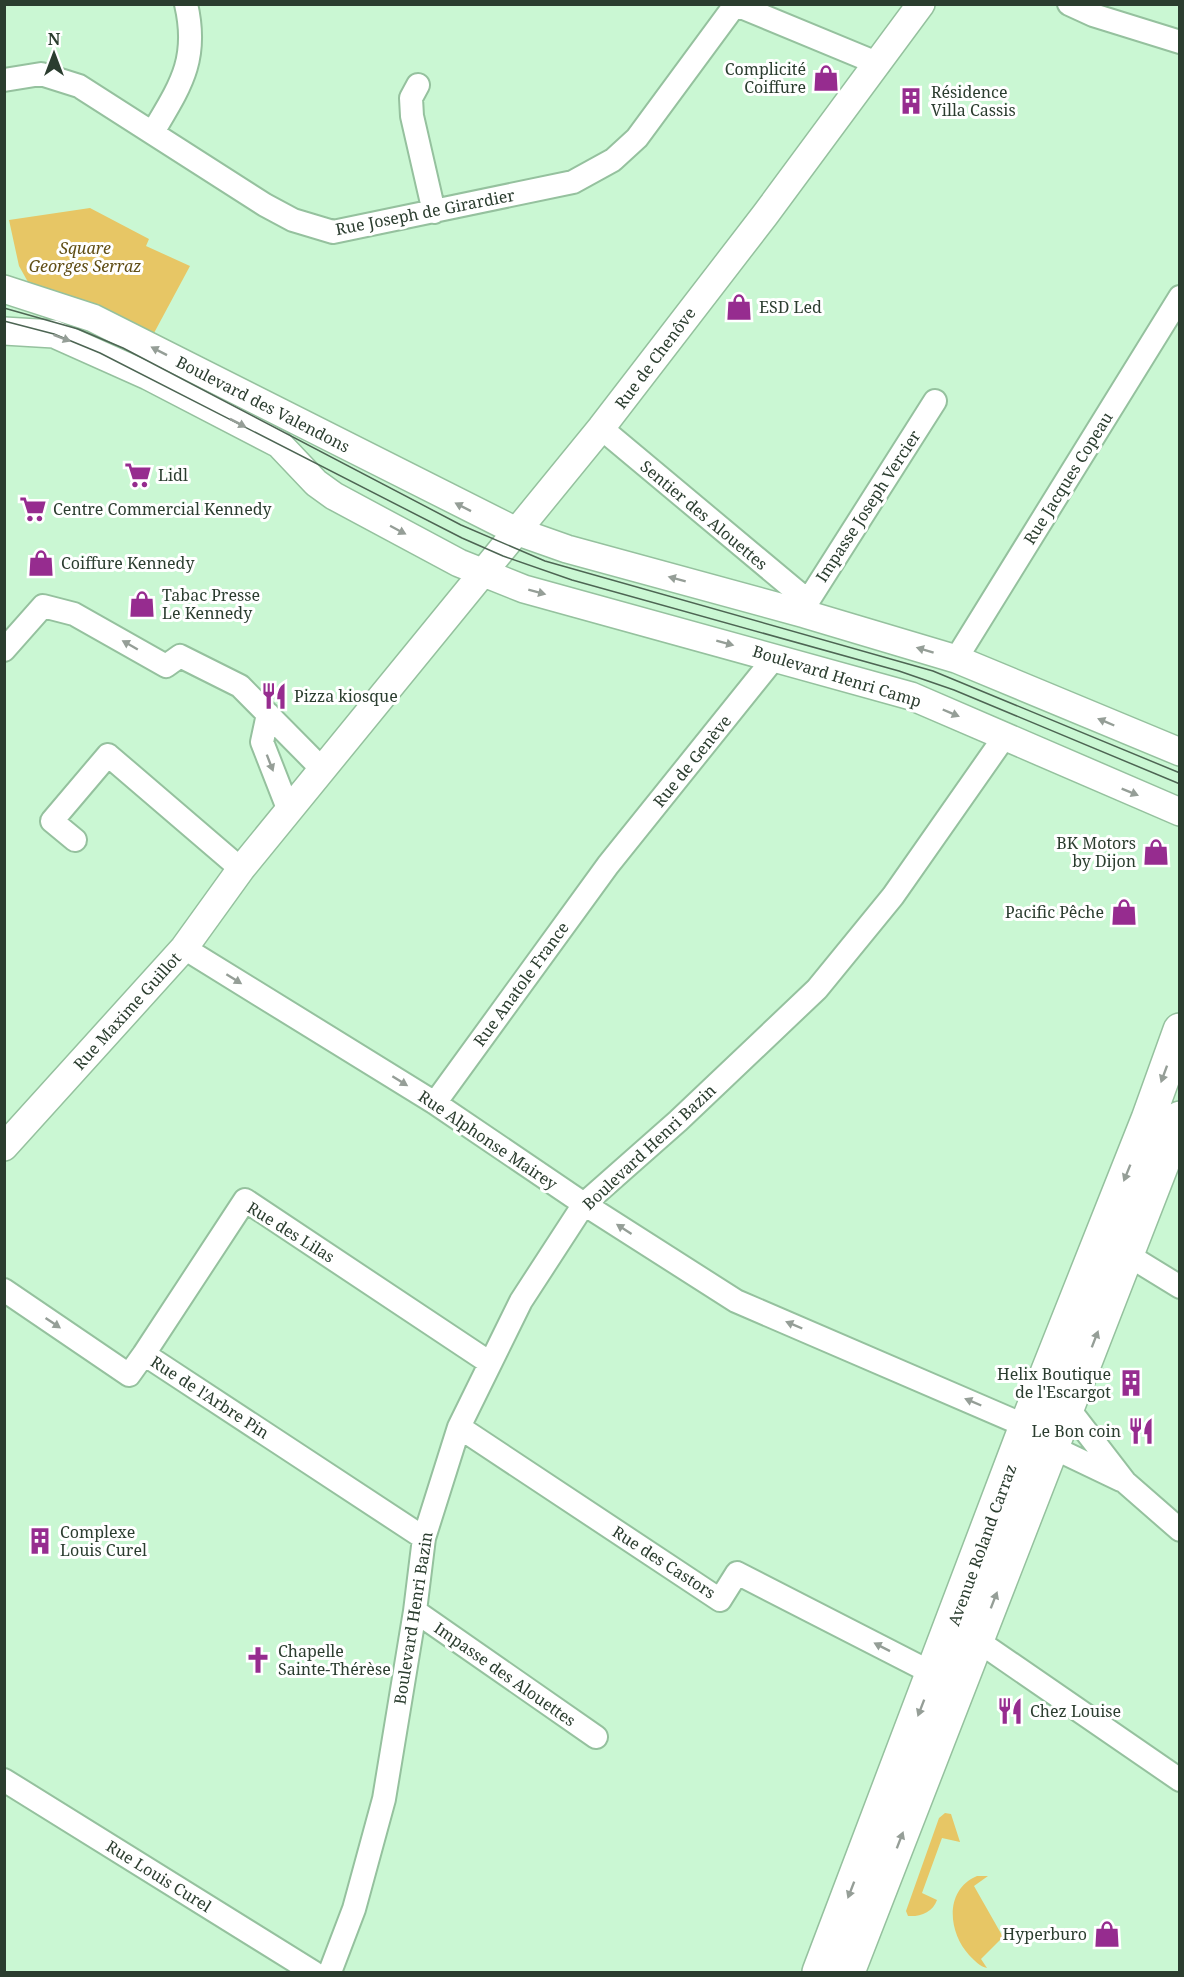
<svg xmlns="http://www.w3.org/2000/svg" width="1184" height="1977" font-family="'Noto Serif',serif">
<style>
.green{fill:#e7c665}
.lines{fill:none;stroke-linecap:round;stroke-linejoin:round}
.minor-casing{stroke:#95c19e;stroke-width:26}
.tertiary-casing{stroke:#95c19e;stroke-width:30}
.primary-casing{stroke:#95c19e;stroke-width:36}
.minor{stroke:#fff;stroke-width:22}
.tertiary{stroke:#fff;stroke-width:27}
.primary{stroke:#fff;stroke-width:33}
.tram{stroke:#4d6553;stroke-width:1.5}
.oneway{fill:#959e97}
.labels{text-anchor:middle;stroke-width:6;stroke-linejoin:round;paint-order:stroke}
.poi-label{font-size:16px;fill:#2b3d2f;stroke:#fff;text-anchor:start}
.street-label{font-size:16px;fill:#2b3d2f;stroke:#fff}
.park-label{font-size:16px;font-style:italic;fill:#604e15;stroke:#fff}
</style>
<rect width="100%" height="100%" fill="#caf7d3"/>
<!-- green -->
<path class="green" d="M90 208 149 239 146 246 190 266 154 333 28 282 19 266 9 220Z
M945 1813 951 1814 960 1842 942 1838 922 1893 937 1900C933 1912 920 1917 908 1916L906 1911 939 1818Z
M977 1876H988L974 1886 1003 1937 981 1959 987 1968C980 1967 974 1960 969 1955 948 1932 944 1890 977 1876Z"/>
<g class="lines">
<defs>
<path id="minor" d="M734 4 879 64
M1069 4 1093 15 1180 42
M4 80 41 74 79 86 265 205 293 220 333 232 573 182 613 160 637 138 735 5
M418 85 411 98 412 116 434 212
M153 132C180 86 199 60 186 4
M601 428 808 601
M805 614 808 601 935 401
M4 650 43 606 74 614 166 666 180 656 240 686 322 769
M956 659 1180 297
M268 714 262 742 289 811
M75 840 52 821 108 755 241 869
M184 948 435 1103 584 1204 736 1301 1026 1426
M435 1103 608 865 775 657
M1128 1255 1180 1287
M4 1290 129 1375 144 1354 424 1538
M144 1354 245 1200 490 1363
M1068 1408 1125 1482 1180 1530
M459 1427 720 1600 737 1573 934 1674
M1052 1447 1121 1480
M415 1611 596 1737
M978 1641 1180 1780
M4 1780 313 1972
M330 1972 354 1909 384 1799 415 1611 424 1538 459 1427 521 1301 584 1204 678 1121 817 989 893 896 1005 736"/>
<path id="tertiary" d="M4 289 93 318 516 531 567 549 805 614 956 659 1180 752
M4 331 54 334 148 376 279 444 316 483 334 496 459 563 524 589 911 696 1180 812
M4 1147 184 948 241 869 601 428 765 215 921 4"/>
<path id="primary" d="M819 1972 1026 1426 1148 1119 1180 1030
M848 1972 1180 1118"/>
</defs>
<!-- minor casing -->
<use href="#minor" class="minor-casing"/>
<!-- tertiary casing -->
<use href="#tertiary" class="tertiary-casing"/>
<!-- primary casing -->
<use href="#primary" class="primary-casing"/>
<!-- minor -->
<use href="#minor" class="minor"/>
<!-- tertiary -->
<use href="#tertiary" class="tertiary"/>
<!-- primary -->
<use href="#primary" class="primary"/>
<!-- tram -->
<path class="tram" d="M4 308 78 329 123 348 461 525 545 561 933 671 1180 773
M4 321 54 334 100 353 462 538 503 556 572 580 899 671 954 690 1180 784"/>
</g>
<!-- one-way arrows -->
<defs><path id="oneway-solid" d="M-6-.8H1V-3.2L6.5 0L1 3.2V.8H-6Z" transform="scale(1.5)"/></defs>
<g class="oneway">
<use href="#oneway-solid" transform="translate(62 338) rotate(21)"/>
<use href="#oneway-solid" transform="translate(159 351) rotate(-153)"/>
<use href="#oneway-solid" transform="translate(238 423) rotate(27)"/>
<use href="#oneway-solid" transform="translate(463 507) rotate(-153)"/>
<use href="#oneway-solid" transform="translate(398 530) rotate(28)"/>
<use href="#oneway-solid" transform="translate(677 579) rotate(-165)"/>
<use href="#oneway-solid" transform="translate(537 592) rotate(15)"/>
<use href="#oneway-solid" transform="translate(725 643) rotate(15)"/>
<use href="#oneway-solid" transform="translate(130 645) rotate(-150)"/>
<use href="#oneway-solid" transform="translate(925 650) rotate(-163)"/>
<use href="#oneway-solid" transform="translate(951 713) rotate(23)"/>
<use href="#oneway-solid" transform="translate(1106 722) rotate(-157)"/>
<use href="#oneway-solid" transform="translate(270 763) rotate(69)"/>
<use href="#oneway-solid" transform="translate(1130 792) rotate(22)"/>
<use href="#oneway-solid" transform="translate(234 979) rotate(32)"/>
<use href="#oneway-solid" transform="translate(1164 1074) rotate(110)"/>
<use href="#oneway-solid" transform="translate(400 1081) rotate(32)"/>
<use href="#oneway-solid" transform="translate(1127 1173) rotate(112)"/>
<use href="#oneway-solid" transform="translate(624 1229) rotate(-147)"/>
<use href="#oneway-solid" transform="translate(53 1323) rotate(34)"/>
<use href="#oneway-solid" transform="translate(794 1325) rotate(-157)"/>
<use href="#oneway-solid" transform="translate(1095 1339) rotate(-69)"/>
<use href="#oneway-solid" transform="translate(973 1402) rotate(-157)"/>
<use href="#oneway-solid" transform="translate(994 1600) rotate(-69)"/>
<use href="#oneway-solid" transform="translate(882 1647) rotate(-153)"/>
<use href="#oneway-solid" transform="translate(921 1708) rotate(111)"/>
<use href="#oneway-solid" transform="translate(900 1840) rotate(-69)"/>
<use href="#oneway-solid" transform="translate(851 1890) rotate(111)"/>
</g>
<!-- icons -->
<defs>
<symbol id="shop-bare" viewBox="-9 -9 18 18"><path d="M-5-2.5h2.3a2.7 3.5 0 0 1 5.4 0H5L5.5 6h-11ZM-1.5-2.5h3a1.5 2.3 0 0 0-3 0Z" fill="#962c8f" stroke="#fff" stroke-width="2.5" paint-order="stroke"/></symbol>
<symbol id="building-bare" viewBox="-9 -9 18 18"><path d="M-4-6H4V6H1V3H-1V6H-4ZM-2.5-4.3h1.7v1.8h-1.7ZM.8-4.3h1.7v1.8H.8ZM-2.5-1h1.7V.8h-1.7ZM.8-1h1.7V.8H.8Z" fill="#962c8f" stroke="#fff" stroke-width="2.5" paint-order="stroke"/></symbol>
<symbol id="supermarket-bare" viewBox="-9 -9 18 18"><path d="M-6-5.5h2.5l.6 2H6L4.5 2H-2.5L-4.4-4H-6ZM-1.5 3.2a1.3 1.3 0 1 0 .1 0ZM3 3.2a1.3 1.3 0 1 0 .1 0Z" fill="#962c8f" stroke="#fff" stroke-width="2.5" paint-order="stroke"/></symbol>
<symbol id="restaurant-bare" viewBox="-9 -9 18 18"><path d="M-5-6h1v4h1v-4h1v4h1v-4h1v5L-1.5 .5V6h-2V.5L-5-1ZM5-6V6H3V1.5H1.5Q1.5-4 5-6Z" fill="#962c8f" stroke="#fff" stroke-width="2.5" paint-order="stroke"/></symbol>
<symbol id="church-bare" viewBox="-9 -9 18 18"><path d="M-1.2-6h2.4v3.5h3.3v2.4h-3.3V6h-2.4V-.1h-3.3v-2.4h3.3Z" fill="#962c8f" stroke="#fff" stroke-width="2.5" paint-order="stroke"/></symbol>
</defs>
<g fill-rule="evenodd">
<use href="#shop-bare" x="807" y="59" width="38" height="38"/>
<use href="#building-bare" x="892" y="82" width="38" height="38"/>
<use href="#shop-bare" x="720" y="288" width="38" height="38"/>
<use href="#supermarket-bare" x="119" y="456" width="38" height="38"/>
<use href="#supermarket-bare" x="14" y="490" width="38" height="38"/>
<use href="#shop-bare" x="22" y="544" width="38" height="38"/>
<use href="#shop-bare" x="123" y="585" width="38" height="38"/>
<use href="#restaurant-bare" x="255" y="677" width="38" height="38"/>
<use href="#shop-bare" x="1137" y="833" width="38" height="38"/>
<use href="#shop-bare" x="1105" y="893" width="38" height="38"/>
<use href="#building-bare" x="1112" y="1364" width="38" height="38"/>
<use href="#restaurant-bare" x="1122" y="1412" width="38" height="38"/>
<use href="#building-bare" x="21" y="1522" width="38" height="38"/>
<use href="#church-bare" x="239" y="1641" width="38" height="38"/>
<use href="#restaurant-bare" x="991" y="1692" width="38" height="38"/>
<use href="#shop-bare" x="1088" y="1915" width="38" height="38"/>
</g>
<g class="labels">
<!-- poi labels -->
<g class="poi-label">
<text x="806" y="75" text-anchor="end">Complicité<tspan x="806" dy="18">Coiffure</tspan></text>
<text x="931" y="98">Résidence<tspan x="931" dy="18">Villa Cassis</tspan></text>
<text x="759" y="313">ESD Led</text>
<text x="158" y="481">Lidl</text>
<text x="53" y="515">Centre Commercial Kennedy</text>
<text x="61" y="569">Coiffure Kennedy</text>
<text x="162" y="601">Tabac Presse<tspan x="162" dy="18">Le Kennedy</tspan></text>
<text x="294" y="702">Pizza kiosque</text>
<text x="1136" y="849" text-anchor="end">BK Motors<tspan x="1136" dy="18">by Dijon</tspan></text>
<text x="1104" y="918" text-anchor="end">Pacific Pêche</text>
<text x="1111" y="1380" text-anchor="end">Helix Boutique<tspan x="1111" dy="18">de l'Escargot</tspan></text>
<text x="1121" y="1437" text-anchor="end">Le Bon coin</text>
<text x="60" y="1538">Complexe<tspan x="60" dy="18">Louis Curel</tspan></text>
<text x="278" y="1657">Chapelle<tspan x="278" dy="18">Sainte-Thérèse</tspan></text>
<text x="1030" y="1717">Chez Louise</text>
<text x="1087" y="1940" text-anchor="end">Hyperburo</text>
</g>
<!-- street labels -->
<g class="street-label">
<text transform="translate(425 212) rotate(-11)" y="6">Rue Joseph de Girardier</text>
<text transform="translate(655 358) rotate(-53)" y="6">Rue de Chenôve</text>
<text transform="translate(263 404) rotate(27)" y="6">Boulevard des Valendons</text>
<text transform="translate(1068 478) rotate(-58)" y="6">Rue Jacques Copeau</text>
<text transform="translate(868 506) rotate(-57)" y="6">Impasse Joseph Vercier</text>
<text transform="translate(704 515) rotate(40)" y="6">Sentier des Alouettes</text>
<text transform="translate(837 676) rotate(17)" y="6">Boulevard Henri Camp</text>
<text transform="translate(692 761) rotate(-51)" y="6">Rue de Genève</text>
<text transform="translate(521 984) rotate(-54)" y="6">Rue Anatole France</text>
<text transform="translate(127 1011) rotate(-48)" y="6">Rue Maxime Guillot</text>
<text transform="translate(488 1140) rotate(34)" y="6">Rue Alphonse Mairey</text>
<text transform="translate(649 1147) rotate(-43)" y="6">Boulevard Henri Bazin</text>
<text transform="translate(291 1232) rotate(32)" y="6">Rue des Lilas</text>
<text transform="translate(210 1397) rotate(33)" y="6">Rue de l'Arbre Pin</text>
<text transform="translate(982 1545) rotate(-70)" y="6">Avenue Roland Carraz</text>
<text transform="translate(664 1562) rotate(33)" y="6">Rue des Castors</text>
<text transform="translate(413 1618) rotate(-81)" y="6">Boulevard Henri Bazin</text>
<text transform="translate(505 1674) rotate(35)" y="6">Impasse des Alouettes</text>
<text transform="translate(159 1876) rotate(32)" y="6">Rue Louis Curel</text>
</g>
<!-- park labels -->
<g class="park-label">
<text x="85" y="254">Square<tspan x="85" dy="18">Georges Serraz</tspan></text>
</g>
</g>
<!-- border -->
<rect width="1184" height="1977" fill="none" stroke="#2b3d2f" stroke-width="12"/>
<!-- north arrow -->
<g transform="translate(54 54)" stroke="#ffffff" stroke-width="4.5" paint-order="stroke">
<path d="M0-4.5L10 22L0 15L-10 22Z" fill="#2b3d2f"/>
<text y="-9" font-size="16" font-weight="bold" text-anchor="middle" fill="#2b3d2f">N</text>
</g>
</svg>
